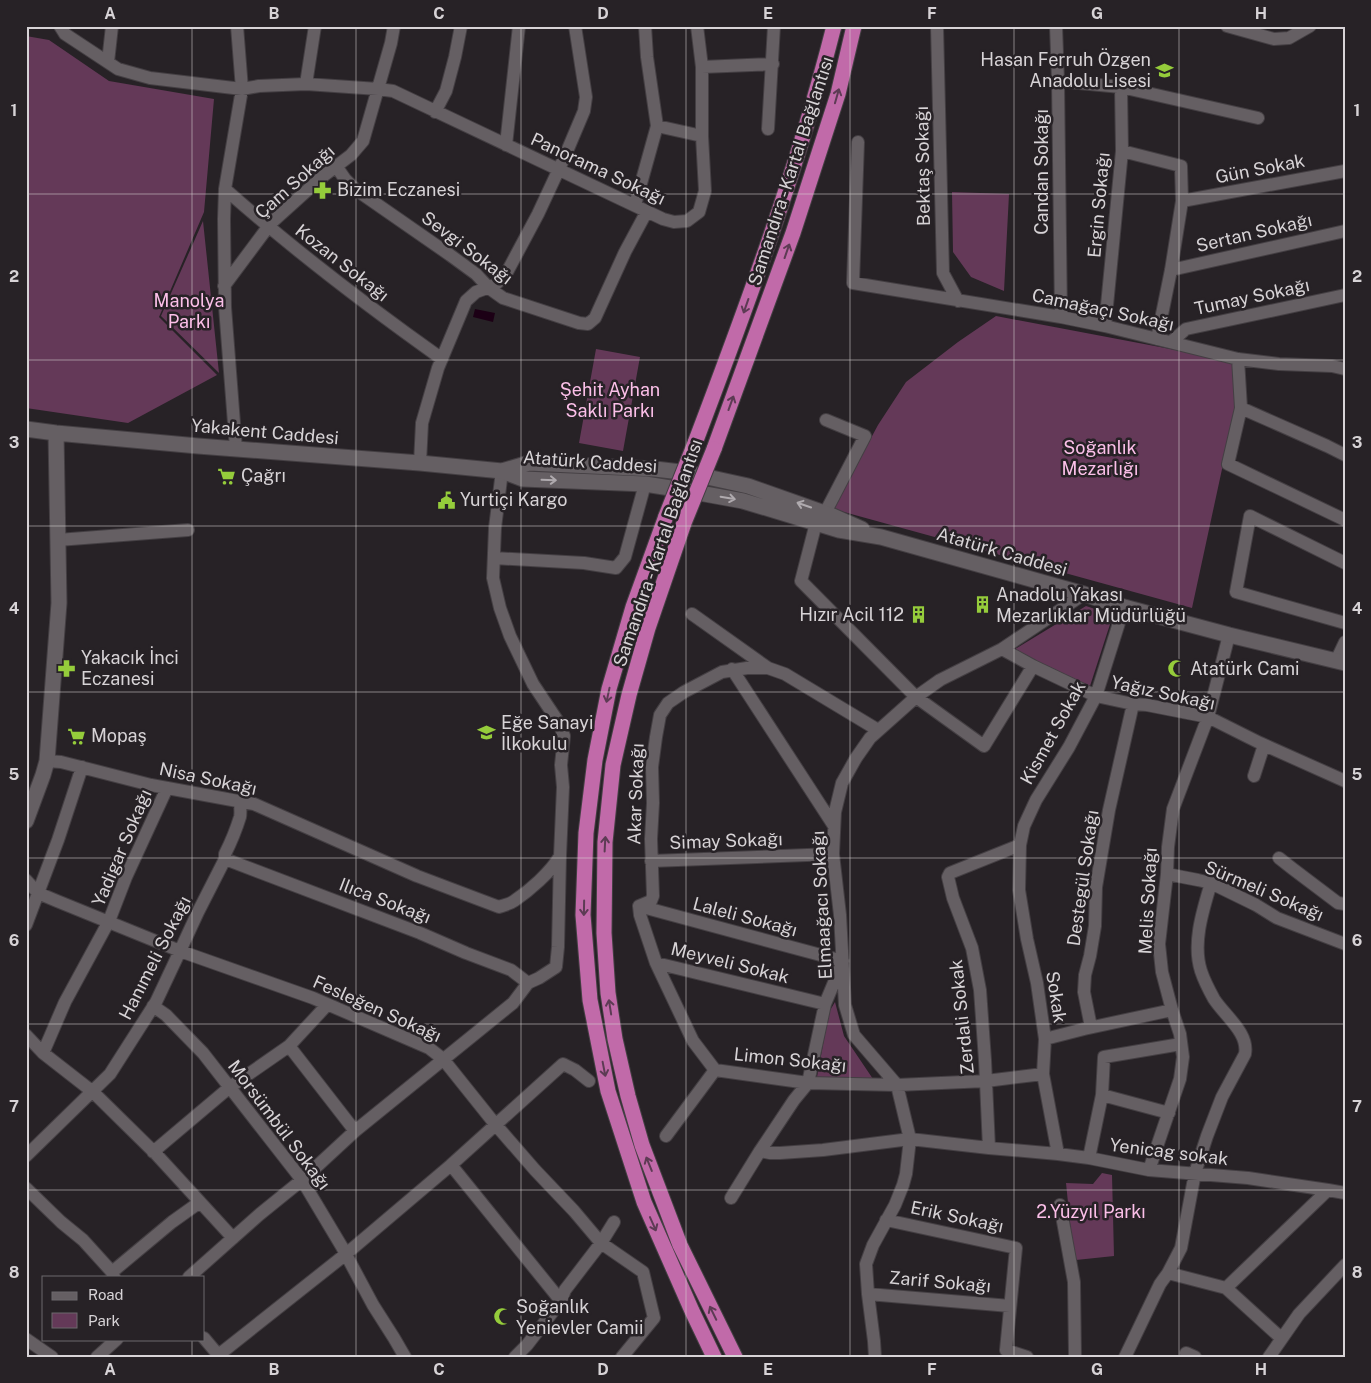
<svg xmlns="http://www.w3.org/2000/svg" width="1371" height="1383" font-family="'Public Sans',sans-serif">
<style>
.green{fill:#643958}
.water{fill:#1c0015}
.lines{fill:none;stroke-linecap:round;stroke-linejoin:round}
.street-casing{stroke:#443f43;stroke-width:14}
.secondary-casing{stroke:#443f43;stroke-width:17}
.highway-casing{stroke:#443f43;stroke-width:17}
.street{stroke:#655f63;stroke-width:12}
.secondary{stroke:#655f63;stroke-width:15}
.highway{stroke:#c16aa9;stroke-width:15}
.highway-bridge-casing{stroke:#443f43;stroke-width:17;stroke-linecap:butt}
.highway-bridge{stroke:#c16aa9;stroke-width:15}
.oneway{stroke:#5d3b54}
.oneway2{stroke:#afaaae}
.grid{fill:none;stroke:#d7d3d6;stroke-width:1;stroke-opacity:0.55}
.labels{text-anchor:middle;stroke-width:5;stroke-linejoin:round;paint-order:stroke}
.poi-label{font-size:18px;fill:#d7d3d6;stroke:#272226;text-anchor:start}
.street-label{font-size:18px;fill:#d7d3d6;stroke:#272226}
.park-label{font-size:18px;fill:#fbbfe8;stroke:#272226}
.neatline{fill:none;stroke:#d7d3d6;stroke-width:2}
.grid-label{font-size:16px;text-anchor:middle;font-weight:bold;fill:#d7d3d6}
</style>
<rect width="100%" height="100%" fill="#272226"/>
<!-- green -->
<path class="green" d="M26 36 49 40 109 81 214 99 204 212 159 317 217 375 128 423 26 408Z
M952 192 1009 194 1004 291 971 277 953 252Z
M203 221 219 373 161 316Z
M996 316 1181 351 1231 363 1238 374 1235 409 1192 608 833 509 878 425 906 382 958 342Z
M596 349 640 357 623 451 579 443Z
M1086 606 1113 615 1090 686 1012 651Z
M835 1002 844 1036 873 1079 817 1077 829 1012Z
M1102 1173 1112 1175 1114 1256 1076 1260 1073 1252 1066 1183 1093 1184Z"/>
<!-- water -->
<path class="water" d="M475 309 495 313 493 322 473 317Z"/>
<g class="lines">
<defs>
<path id="street" d="M60 26 65 34 118 69 150 78 242 89 259 86 306 84 315 26
M937 26 943 273 958 301
M1056 26 1058 81 1061 317
M1227 26 1274 39 1289 38 1310 26
M108 62 112 26
M702 67 773 64
M1058 81 1121 87 1258 118
M306 84 378 89 393 91 663 219 674 222 687 221 699 212 705 191 702 136V67L697 26
M435 112 446 91 455 57 461 26
M657 126 702 136
M768 129 774 26
M858 142 853 283 1061 317 1105 326 1238 359 1279 364 1332 366 1345 369
M506 145 519 26
M1122 151 1181 166 1182 201 1171 270 1157 339
M336 166 345 179 355 189 450 255 476 274 489 288 503 298 579 323 588 324 595 318 625 252 647 211
M225 189C295 251 366 305 442 359
M1182 201 1345 171
M635 205 657 126 647 57 645 26
M1171 270 1345 231
M224 286 271 223 322 177 351 155 363 141 391 43 394 26
M1105 326 1122 151 1121 87
M1171 342 1186 329 1345 295
M1238 359 1241 408 1228 464 1345 520
M1241 408 1327 446 1345 455
M236 449 225 307 224 219 225 189 242 89 237 26
M420 463 422 423 438 368 466 301 476 292 495 285 506 274 538 214 565 156 584 111 586 97 575 26
M825 513 865 436 826 420
M816 523 801 581 916 697 984 746 1033 666
M58 540 188 530
M494 558 584 563 616 568 625 557 645 484
M1345 563 1250 516 1236 592 1345 623
M692 614 768 668
M1002 649 1033 666 1096 696 1133 704 1147 705 1208 717 1260 743 1345 781
M1336 661 1345 642
M732 669 834 826
M47 761 61 762 151 785 254 804 417 876 499 907C504 905 510 904 514 901 529 891 551 872 560 856L563 787 561 765 564 736 559 723 533 684 510 636 500 608 493 578 495 528 502 471
M1254 776 1264 745
M167 788 126 877 109 921 65 1002 43 1053 93 1092 156 1154 233 1238
M1279 858 1293 869 1338 903 1345 904
M225 859 420 933 466 953 511 970 528 983
M651 861 833 854
M1167 874 1198 880 1211 883 1256 905 1277 918 1345 944
M26 880 38 893 57 901 180 951 313 998 429 1048 443 1059 495 1124 535 1170 574 1211 601 1243 643 1272 654 1318 622 1357
M639 906 640 915 656 963 693 1041 715 1070 808 1083 897 1085 986 1081 1043 1074
M639 906 843 961 825 1004 808 1083 794 1100 760 1151 731 1198
M639 906 651 901 653 896 651 839 653 803 652 767 656 737 660 715 668 703 684 692 722 672 747 668H768L785 674 878 730
M26 925 58 840 82 767
M656 963 825 1004
M153 1006 166 1015 203 1053 302 1180 342 1247 373 1305 394 1338 405 1357
M1091 1027 1084 992 1085 975 1090 956 1095 926 1096 887 1109 810 1133 704
M26 1035 43 1053
M1045 1039 1084 1029 1172 1010
M289 1046 327 1005
M1102 1095 1169 1113
M666 1136 715 1070
M989 1148 985 1060 980 990 972 948 953 898 948 877 950 873 1020 845
M760 1151 770 1153H780L823 1150 910 1139 989 1148 1058 1154 1089 1158 1149 1170 1248 1178 1328 1190 1345 1193
M153 1152 230 1087 289 1046 355 1131
M1058 1154 1043 1074 1045 1039 1037 983 1027 939 1019 890 1020 845 1024 826 1036 800 1069 747 1096 696 1124 607
M26 1156 110 1074 156 1002 180 951 198 912 225 859V854C231 842 236 830 240 817 241 813 240 806 240 801
M1089 1158 1102 1095 1104 1057 1181 1044
M451 1165 563 1064 575 1070 589 1081
M1149 1170 1180 1079 1183 1057 1180 1034 1172 1010 1162 972 1159 944 1167 874 1168 847 1173 809 1208 717 1229 635
M26 1188 61 1222 83 1240 112 1272 114 1277
M1060 1205 1074 1282 1075 1357
M886 1220 1016 1248 1006 1350 1027 1357
M112 1272 172 1222 200 1202
M1168 1273 1181 1248 1195 1173 1207 1136 1222 1097 1245 1054C1249 1033 1225 1016 1214 999 1209 990 1204 980 1201 971 1192 943 1203 910 1211 883
M189 1277 260 1214 302 1180 355 1131 513 1003 528 983 539 978 556 967 558 947 560 856
M1226 1288 1281 1338
M868 1294 1010 1306
M204 1338 220 1357
M26 1339 52 1357
M1186 1353 1195 1357
M97 1357 117 1339
M216 1357 346 1254 451 1165 561 1301
M515 1357 527 1345 561 1301 565 1290 601 1243 614 1222
M875 1357 874 1341 868 1294 866 1264 873 1245 895 1205 903 1185 906 1174 910 1139 897 1085 854 1035 845 1005 840 915 833 854 835 812 842 783 856 758 870 738 916 697 940 680 1002 649 1084 594
M1125 1357 1160 1284 1168 1273 1226 1288 1328 1190
M1269 1357 1299 1314 1345 1265"/>
<path id="secondary" d="M26 429 56 433 198 446 420 463 502 471 523 479 645 484 683 490 743 501 839 530 881 537 1084 594 1124 607 1229 635 1345 663
M502 471 529 463 655 469 689 473 748 486 833 516 862 529
M26 821 43 775 47 761 59 603 56 433"/>
<path id="highway" d="M695 443C747 306 798 168 834 26
M714 449 793 233 838 94 854 26
M666 516 633 607 609 689 595 760 586 833 583 915 590 1000 608 1091 644 1202 692 1311 714 1357
M684 523 648 628 629 695 613 765 605 842 604 933 608 993 615 1039 628 1096 642 1145 680 1245 735 1357"/>
</defs>
<!-- street casing -->
<use href="#street" class="street-casing"/>
<!-- secondary casing -->
<use href="#secondary" class="secondary-casing"/>
<!-- highway casing -->
<use href="#highway" class="highway-casing"/>
<!-- street -->
<use href="#street" class="street"/>
<!-- secondary -->
<use href="#secondary" class="secondary"/>
<!-- highway -->
<use href="#highway" class="highway"/>
<defs>
<path id="highway-bridge" d="M666 516 695 443
M684 523 714 449"/>
</defs>
<!-- highway-bridge casing -->
<use href="#highway-bridge" class="highway-bridge-casing"/>
<!-- highway-bridge -->
<use href="#highway-bridge" class="highway-bridge"/>
</g>
<!-- one-way arrows -->
<defs><path id="oneway-shaft" d="M-6 0H5M1.5-3L5.5 0L1.5 3" fill="none" stroke-width="1.6" stroke-linecap="round" stroke-linejoin="round" transform="scale(1.25)"/></defs>
<g class="oneway">
<use href="#oneway-shaft" transform="translate(837 96) rotate(-74)"/>
<use href="#oneway-shaft" transform="translate(787 251) rotate(-71)"/>
<use href="#oneway-shaft" transform="translate(746 306) rotate(109)"/>
<use href="#oneway-shaft" transform="translate(731 403) rotate(-70)"/>
<use href="#oneway-shaft" transform="translate(608 695) rotate(102)"/>
<use href="#oneway-shaft" transform="translate(605 844) rotate(-87)"/>
<use href="#oneway-shaft" transform="translate(584 908) rotate(91)"/>
<use href="#oneway-shaft" transform="translate(610 1007) rotate(-99)"/>
<use href="#oneway-shaft" transform="translate(604 1069) rotate(79)"/>
<use href="#oneway-shaft" transform="translate(649 1164) rotate(-112)"/>
<use href="#oneway-shaft" transform="translate(653 1224) rotate(66)"/>
<use href="#oneway-shaft" transform="translate(713 1313) rotate(-116)"/>
</g>
<g class="oneway2">
<use href="#oneway-shaft" transform="translate(549 480) rotate(2)"/>
<use href="#oneway-shaft" transform="translate(728 498) rotate(10)"/>
<use href="#oneway-shaft" transform="translate(804 505) rotate(-161)"/>
</g>
<!-- grid -->
<path class="grid" d="M192 26V1277M356 26V1357M521 26V1357M686 26V1357M850 26V1357M1014 26V1357M1179 26V1357M26 194H1345M26 360H1345M26 526H1345M26 692H1345M26 858H1345M26 1024H1345M26 1190H1345M192 1339V1357"/>
<!-- icons -->
<defs>
<symbol id="school-bare" viewBox="-9 -9 18 18"><path d="M0-5L7-2L0 1L-7-2ZM-4 1L0 2.5L4 1V4Q0 6-4 4Z" fill="#95cc3b" stroke="#272226" stroke-width="2.5" paint-order="stroke"/></symbol>
<symbol id="pharmacy-bare" viewBox="-9 -9 18 18"><path d="M-2-6h4v4h4v4h-4v4h-4v-4h-4v-4h4Z" fill="#95cc3b" stroke="#272226" stroke-width="2.5" paint-order="stroke"/></symbol>
<symbol id="supermarket-bare" viewBox="-9 -9 18 18"><path d="M-6-5.5h2.5l.6 2H6L4.5 2H-2.5L-4.4-4H-6ZM-1.5 3.2a1.3 1.3 0 1 0 .1 0ZM3 3.2a1.3 1.3 0 1 0 .1 0Z" fill="#95cc3b" stroke="#272226" stroke-width="2.5" paint-order="stroke"/></symbol>
<symbol id="civic-bare" viewBox="-9 -9 18 18"><path d="M-.6-6.5H3V-4.5H.6V-3L4-1V1h2V6H-6V1h2V-1L-.6-3ZM-1.2 2.5V6h2.4V2.5Z" fill="#95cc3b" stroke="#272226" stroke-width="2.5" paint-order="stroke"/></symbol>
<symbol id="building-bare" viewBox="-9 -9 18 18"><path d="M-4-6H4V6H1V3H-1V6H-4ZM-2.5-4.3h1.7v1.8h-1.7ZM.8-4.3h1.7v1.8H.8ZM-2.5-1h1.7V.8h-1.7ZM.8-1h1.7V.8H.8Z" fill="#95cc3b" stroke="#272226" stroke-width="2.5" paint-order="stroke"/></symbol>
<symbol id="mosque-bare" viewBox="-9 -9 18 18"><path d="M3.5-4.9A6 6 0 1 0 3.5 4.9A5 5 0 1 1 3.5-4.9Z" fill="#95cc3b" stroke="#272226" stroke-width="2.5" paint-order="stroke"/></symbol>
</defs>
<g fill-rule="evenodd">
<use href="#school-bare" x="1152" y="58" width="25" height="25"/>
<use href="#pharmacy-bare" x="310" y="178" width="25" height="25"/>
<use href="#supermarket-bare" x="214" y="464" width="25" height="25"/>
<use href="#civic-bare" x="434" y="488" width="25" height="25"/>
<use href="#building-bare" x="970" y="592" width="25" height="25"/>
<use href="#building-bare" x="906" y="602" width="25" height="25"/>
<use href="#pharmacy-bare" x="54" y="656" width="25" height="25"/>
<use href="#mosque-bare" x="1164" y="656" width="25" height="25"/>
<use href="#school-bare" x="474" y="720" width="25" height="25"/>
<use href="#supermarket-bare" x="64" y="724" width="25" height="25"/>
<use href="#mosque-bare" x="490" y="1304" width="25" height="25"/>
</g>
<g class="labels">
<!-- poi labels -->
<g class="poi-label">
<text x="1151" y="66" text-anchor="end">Hasan Ferruh Özgen<tspan x="1151" dy="21">Anadolu Lisesi</tspan></text>
<text x="337" y="196">Bizim Eczanesi</text>
<text x="241" y="482">Çağrı</text>
<text x="460" y="506">Yurtiçi Kargo</text>
<text x="996" y="601">Anadolu Yakası<tspan x="996" dy="21">Mezarlıklar Müdürlüğü</tspan></text>
<text x="904" y="621" text-anchor="end">Hızır Acil 112</text>
<text x="81" y="664">Yakacık İnci<tspan x="81" dy="21">Eczanesi</tspan></text>
<text x="1190" y="675">Atatürk Cami</text>
<text x="501" y="729">Eğe Sanayi<tspan x="501" dy="21">İlkokulu</tspan></text>
<text x="91" y="742">Mopaş</text>
<text x="516" y="1313">Soğanlık<tspan x="516" dy="21">Yenievler Camii</tspan></text>
</g>
<!-- street labels -->
<g class="street-label">
<text transform="translate(923 166) rotate(-91)" y="6">Bektaş Sokağı</text>
<text transform="translate(598 169) rotate(25)" y="6">Panorama Sokağı</text>
<text transform="translate(1260 169) rotate(-11)" y="6">Gün Sokak</text>
<text transform="translate(791 171) rotate(-72)" y="6">Samandıra - Kartal Bağlantısı</text>
<text transform="translate(1042 172) rotate(-90)" y="6">Candan Sokağı</text>
<text transform="translate(295 182) rotate(-42)" y="6">Çam Sokağı</text>
<text transform="translate(1099 205) rotate(-85)" y="6">Ergin Sokağı</text>
<text transform="translate(1254 233) rotate(-13)" y="6">Sertan Sokağı</text>
<text transform="translate(467 248) rotate(37)" y="6">Sevgi Sokağı</text>
<text transform="translate(342 263) rotate(38)" y="6">Kozan Sokağı</text>
<text transform="translate(1252 297) rotate(-12)" y="6">Tumay Sokağı</text>
<text transform="translate(1103 310) rotate(12)" y="6">Camağaçı Sokağı</text>
<text transform="translate(265 432) rotate(5)" y="6">Yakakent Caddesi</text>
<text transform="translate(590 462) rotate(4)" y="6">Atatürk Caddesi</text>
<text transform="translate(1002 552) rotate(16)" y="6">Atatürk Caddesi</text>
<text transform="translate(658 553) rotate(-71)" y="6">Samandıra - Kartal Bağlantısı</text>
<text transform="translate(1163 693) rotate(12)" y="6">Yağız Sokağı</text>
<text transform="translate(1053 733) rotate(-61)" y="6">Kismet Sokak</text>
<text transform="translate(208 779) rotate(12)" y="6">Nisa Sokağı</text>
<text transform="translate(636 794) rotate(-88)" y="6">Akar Sokağı</text>
<text transform="translate(726 841) rotate(-2)" y="6">Simay Sokağı</text>
<text transform="translate(122 848) rotate(-67)" y="6">Yadigar Sokağı</text>
<text transform="translate(1083 878) rotate(-82)" y="6">Destegül Sokağı</text>
<text transform="translate(1264 891) rotate(23)" y="6">Sürmeli Sokağı</text>
<text transform="translate(385 901) rotate(21)" y="6">Ilıca Sokağı</text>
<text transform="translate(1148 901) rotate(-87)" y="6">Melis Sokağı</text>
<text transform="translate(822 905) rotate(-93)" y="6">Elmaağacı Sokağı</text>
<text transform="translate(745 917) rotate(15)" y="6">Laleli Sokağı</text>
<text transform="translate(155 958) rotate(-63)" y="6">Hanımeli Sokağı</text>
<text transform="translate(730 963) rotate(14)" y="6">Meyveli Sokak</text>
<text transform="translate(1056 997) rotate(81)" y="6">Sokak</text>
<text transform="translate(377 1009) rotate(24)" y="6">Fesleğen Sokağı</text>
<text transform="translate(962 1017) rotate(-96)" y="6">Zerdali Sokak</text>
<text transform="translate(790 1060) rotate(6)" y="6">Limon Sokağı</text>
<text transform="translate(279 1125) rotate(53)" y="6">Morsümbül Sokağı</text>
<text transform="translate(1169 1152) rotate(7)" y="6">Yenicag sokak</text>
<text transform="translate(957 1217) rotate(12)" y="6">Erik Sokağı</text>
<text transform="translate(940 1282) rotate(5)" y="6">Zarif Sokağı</text>
</g>
<!-- park labels -->
<g class="park-label">
<text x="189" y="307">Manolya<tspan x="189" dy="21">Parkı</tspan></text>
<text x="610" y="396">Şehit Ayhan<tspan x="610" dy="21">Saklı Parkı</tspan></text>
<text x="1100" y="454">Soğanlık<tspan x="1100" dy="21">Mezarlığı</tspan></text>
<text x="1091" y="1218">2.Yüzyıl Parkı</text>
</g>
</g>
<!-- border -->
<rect width="1371" height="1383" fill="none" stroke="#272226" stroke-width="55"/>
<!-- legend -->
<rect x="42" y="1276" width="162" height="65" fill="#272226" stroke="#6d696c"/>
<rect x="52" y="1292" width="25" height="8" fill="#655f63" stroke="#6d696c"/>
<text x="88" y="1300" font-size="15" fill="#d7d3d6">Road</text>
<rect x="52" y="1313" width="25" height="15" fill="#643958" stroke="#6d696c"/>
<text x="88" y="1326" font-size="15" fill="#d7d3d6">Park</text>
<rect x="28" y="28" width="1316" height="1328" class="neatline"/>
<g class="grid-label">
<text x="110" y="19">A</text>
<text x="274" y="19">B</text>
<text x="439" y="19">C</text>
<text x="603" y="19">D</text>
<text x="768" y="19">E</text>
<text x="932" y="19">F</text>
<text x="1097" y="19">G</text>
<text x="1261" y="19">H</text>
<text x="14" y="116">1</text>
<text x="1357" y="116">1</text>
<text x="14" y="282">2</text>
<text x="1357" y="282">2</text>
<text x="14" y="448">3</text>
<text x="1357" y="448">3</text>
<text x="14" y="614">4</text>
<text x="1357" y="614">4</text>
<text x="14" y="780">5</text>
<text x="1357" y="780">5</text>
<text x="14" y="946">6</text>
<text x="1357" y="946">6</text>
<text x="14" y="1112">7</text>
<text x="1357" y="1112">7</text>
<text x="14" y="1278">8</text>
<text x="1357" y="1278">8</text>
<text x="110" y="1375">A</text>
<text x="274" y="1375">B</text>
<text x="439" y="1375">C</text>
<text x="603" y="1375">D</text>
<text x="768" y="1375">E</text>
<text x="932" y="1375">F</text>
<text x="1097" y="1375">G</text>
<text x="1261" y="1375">H</text>
</g>
</svg>
